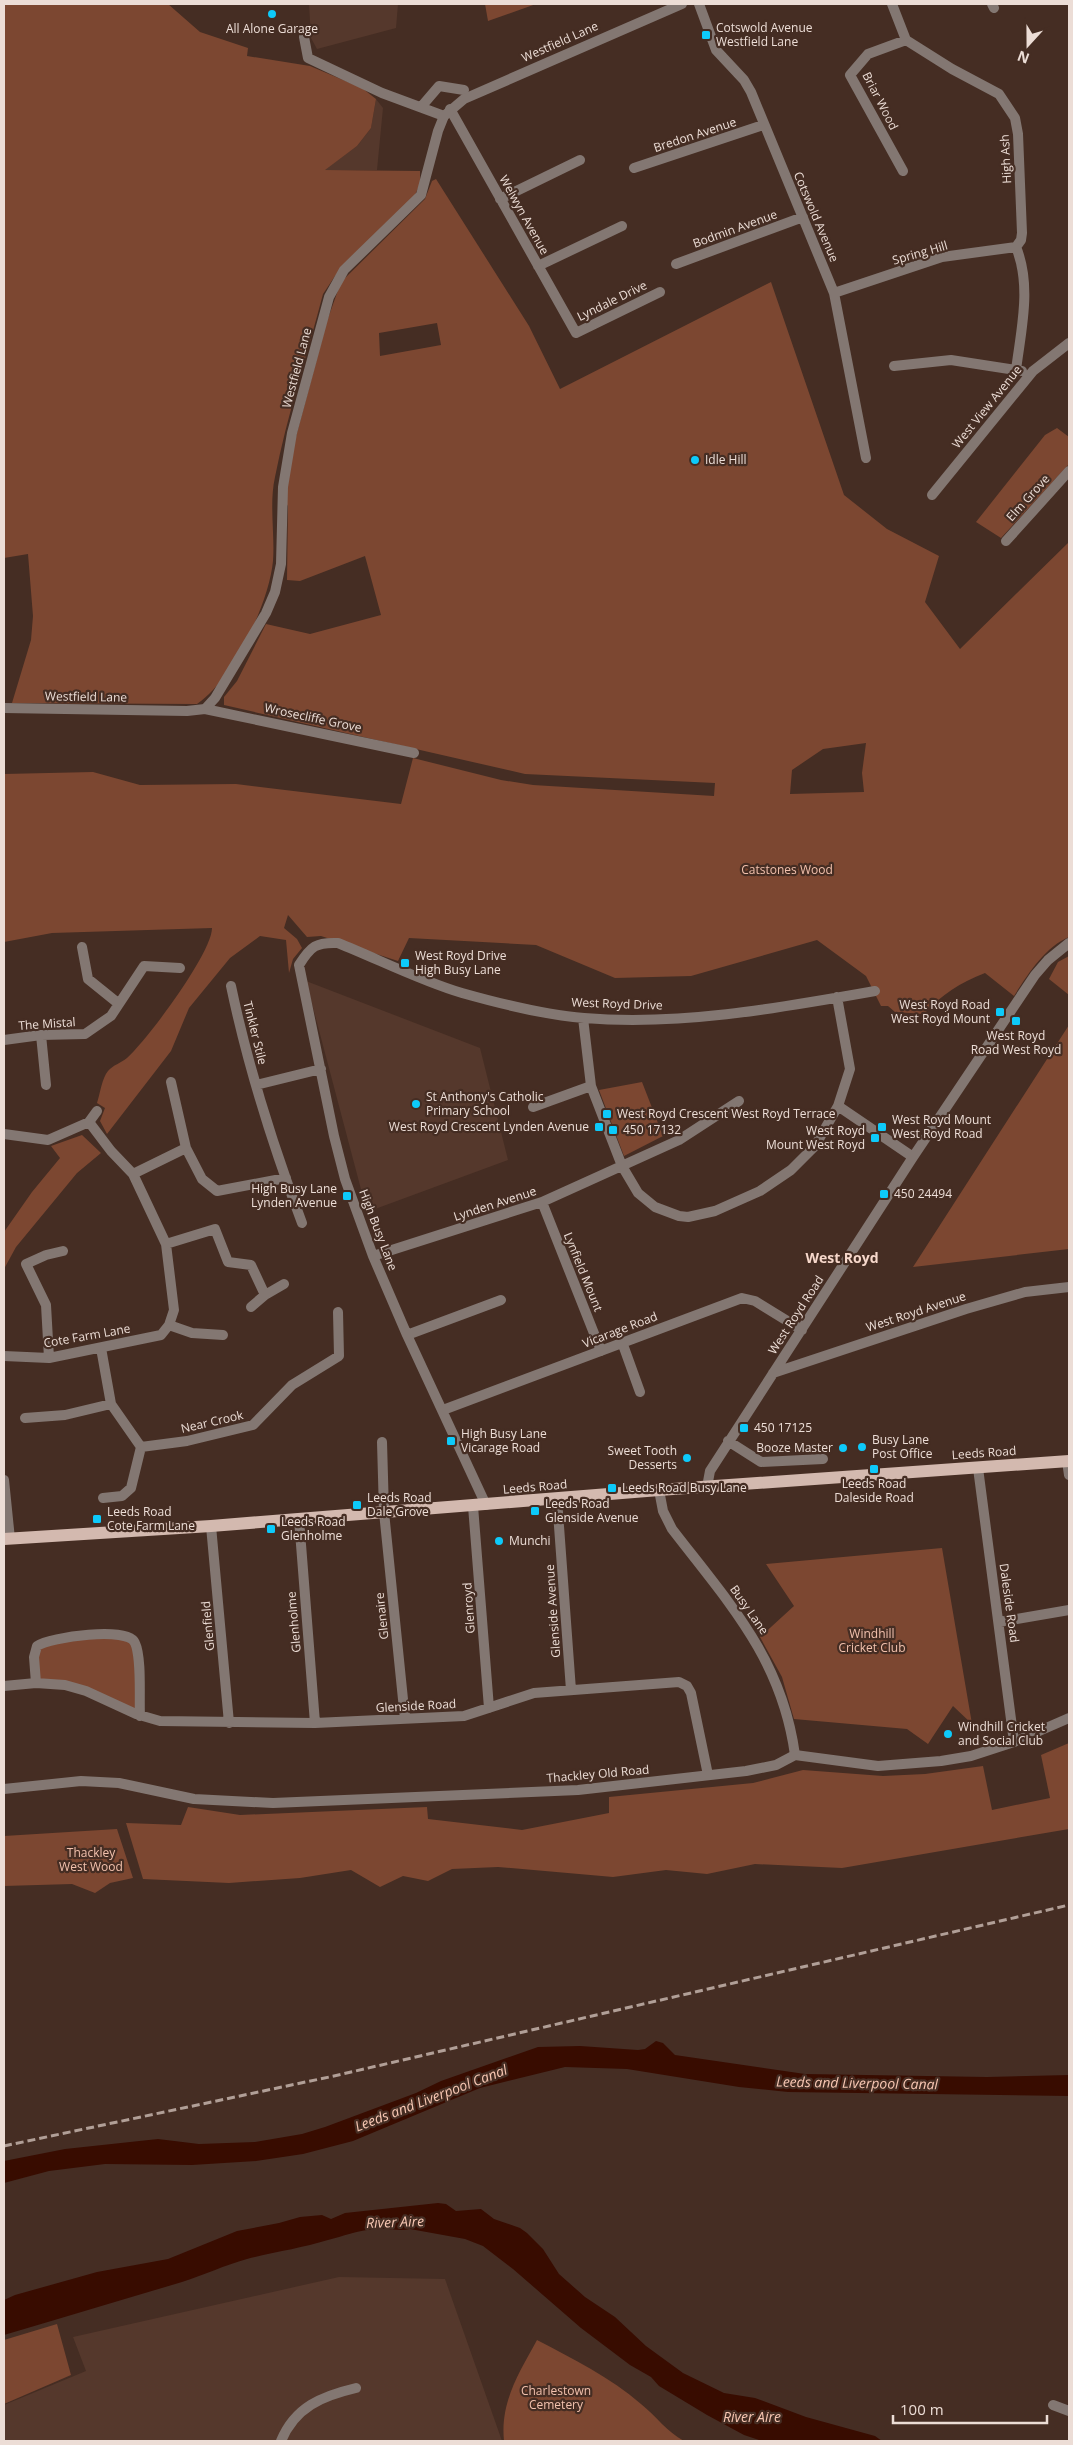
<svg xmlns="http://www.w3.org/2000/svg" width="1073" height="2445" font-family="'Open Sans',sans-serif">
<style>
.built{fill:#55382c}
.green{fill:#7c4731;fill-rule:evenodd}
.water{fill:#380c00}
.lines{fill:none;stroke-linecap:round;stroke-linejoin:round}
.minor{stroke:#837772;stroke-width:10}
.tertiary{stroke:#837772;stroke-width:10}
.primary{stroke:#d3b9af;stroke-width:12}
.rail{stroke:#b19f97;stroke-width:3;stroke-dasharray:8 4;stroke-linecap:butt}
.poi-dot{fill:#0dcafa;stroke:#452d23;stroke-width:2}
.labels{text-anchor:middle;stroke-width:4.5;stroke-linejoin:round;paint-order:stroke}
.poi-label{font-size:12px;fill:#ecddd6;stroke:#452d23;text-anchor:start}
.street-label{font-size:12px;fill:#ecddd6;stroke:#452d23}
.park-label{font-size:12px;fill:#f2c1ad;stroke:#452d23}
.neighbourhood-label{font-size:14px;font-weight:bold;fill:#f7d8cb;stroke:#452d23}
.water-label{font-size:14px;font-style:italic;fill:#f8c7b3;stroke:#452d23}
</style>
<rect width="100%" height="100%" fill="#452d23"/>
<!-- built -->
<path class="built" d="M309 4H398L396 28 317 49 311 38Z
M376 99 383 108 377 170H324L357 146 371 128Z
M306 981 480 1048 508 1160 367 1212Z
M339 2277 445 2279 502 2441H4V2405L86 2371 73 2337Z"/>
<!-- green -->
<path class="green" d="M4 4H168L200 32 248 48 247 56 310 66 362 88 376 99 371 128 357 146 325 170 420 171V184L414 197 335 276 323 294C307 355 287 416 275 477 269 504 275 534 273 561 269 603 233 680 197 704L12 703 31 640 33 616 28 554 4 558Z
M485 4H536L488 21Z
M436 179 529 326 560 389 771 282 844 495 887 529 939 556 925 602 960 649 1069 542V937C1045 947 1028 974 1014 996L985 973C960 983 942 994 924 1014L895 1012 888 1006H881L866 976 817 940 691 976 615 978 536 945 409 938 398 961 321 936 307 937 288 915 284 928 297 939 302 948 293 959 289 973 286 940 260 936 230 958 189 1008 171 1051 107 1134 100 1121 105 1108 97 1103C100 1094 102 1078 108 1071 113 1065 121 1063 127 1058 148 1039 212 953 212 928L52 933 4 942V774L93 772 140 785 236 784 401 804 413 758 501 780 533 785 714 796 715 783 525 774 224 705V697L237 681 266 624 310 634 381 615 365 556 300 581 287 580 288 506 285 502 294 444 327 321 341 282 425 199 432 181ZM437 323 441 345 380 356 379 333ZM866 743 862 773 864 792 790 794 792 770 823 749Z
M1057 428 1069 437V464L1001 538 976 522 1045 435Z
M1069 956V995L1049 979 1058 962Z
M1069 1025V1249L913 1267Z
M642 1082 663 1136 624 1156 599 1090Z
M82 1135 101 1153 77 1173 16 1247 4 1269V1232L32 1192 60 1158 51 1146Z
M942 1548 972 1724 953 1706 928 1744 907 1729 794 1719 782 1677 760 1637 794 1606 766 1564Z
M119 1634 135 1642 140 1716 86 1691 36 1683 37 1646Z
M1069 1743V1829L842 1868 755 1864 707 1874 666 1870 613 1877 498 1867 452 1869 428 1881 403 1876 380 1887 351 1870 300 1878 229 1883 143 1879 126 1823 181 1825 188 1807 240 1815 427 1807 428 1819 522 1830 609 1813V1797L753 1783 803 1770 883 1776 925 1774 983 1766 992 1810 1050 1798 1041 1755Z
M117 1829 133 1878 110 1883 95 1893 72 1884 4 1886V1836Z
M57 2324 71 2375 4 2404V2340Z
M537 2340C573 2359 610 2377 641 2404 656 2416 667 2432 684 2441H504C500 2402 519 2373 537 2340Z"/>
<!-- water -->
<path class="water" d="M656 2041 663 2043 675 2055 805 2074 987 2077 1069 2075V2096L788 2092 739 2087 627 2069 565 2067 480 2088 353 2141 303 2154 256 2161 192 2165 105 2164 49 2171 4 2183V2161L65 2149 158 2139 199 2144 255 2142 302 2134 325 2127 416 2093 441 2081 538 2047 580 2046 638 2050 645 2049Z
M438 2203 446 2204 456 2211 481 2209 494 2219 520 2228 527 2233 543 2249 559 2274 585 2297 615 2317 646 2346 683 2373 724 2393 755 2398 806 2417 875 2436 882 2441H762L744 2435 707 2415 659 2386 651 2377 630 2365 581 2328 513 2269 483 2246 465 2239 410 2229C398 2232 385 2227 373 2229 357 2231 343 2236 328 2240 302 2248 274 2252 247 2259 225 2265 204 2275 182 2282 122 2300 64 2317 4 2335V2300L15 2295 97 2272 168 2259 237 2231 279 2223 300 2217 322 2215 331 2219 345 2213Z"/>
<g class="lines">
<!-- minor -->
<path class="minor" d="M699 4 716 50 744 80 751 92 834 293 866 458
M892 4 906 40 952 69 999 94 1015 118 1018 134 1022 233 1021 240 1016 247C1032 286 1021 330 1016 370
M992 4 994 8
M304 37 308 58 382 93 444 116
M421 107 439 86 464 90
M450 109 576 333 660 292
M634 168 763 125
M903 171 850 75 868 54 906 40
M500 199 580 160
M676 264 803 217
M538 266 622 226
M834 293 942 257 1016 247
M894 366 951 360 1022 371
M932 495 1033 371 1069 343
M1006 541 1069 471
M205 709 414 753
M82 947 88 979 119 1004
M231 986C248 1067 273 1146 302 1223
M583 1018 591 1086 622 1166 638 1193 655 1207 679 1216 688 1217 715 1211 760 1191 791 1170 815 1146 838 1106 850 1069 837 997
M41 1035 46 1085
M4 1040 41 1035 85 1034 111 1016 144 966 180 968
M171 1082 186 1148 202 1179 217 1191 286 1178
M256 1085 321 1069
M838 1106 913 1157
M533 1107 591 1086
M89 1122 111 1151 133 1174 166 1244 174 1310 169 1325
M4 1134 48 1140 89 1122 97 1111
M133 1174 186 1148
M542 1202 601 1351
M166 1244 215 1229 228 1262 251 1265 265 1295
M373 1256 542 1202 679 1140 739 1101
M251 1307 265 1295 284 1284
M407 1335 501 1300
M622 1342 640 1392
M101 1348 111 1404 141 1447 131 1488 122 1496 103 1498
M4 1356 49 1358 161 1335 169 1325 192 1333 223 1335
M49 1358 46 1305 26 1264 46 1255 63 1251
M773 1373 966 1309 1025 1292 1069 1287
M443 1410 742 1298 755 1301 802 1330
M25 1418 65 1415 111 1404
M728 1441 761 1462 823 1459
M382 1442 384 1512 405 1719
M141 1447 187 1441 253 1425 292 1385 339 1356 338 1312
M1067 1461 1069 1475
M978 1468 1014 1742
M4 1480 10 1539
M707 1487 710 1471 913 1157 1035 975 1048 960 1069 943
M659 1490 663 1511 672 1529C729 1603 782 1659 795 1755
M557 1499 571 1690
M486 1505 407 1335 373 1256 345 1179 334 1136 299 965C311 946 316 942 338 943 378 959 421 981 462 993 501 1004 544 1015 584 1018 681 1026 779 1008 875 991
M473 1506 489 1708
M299 1519 315 1723
M211 1526 229 1723
M999 1622 1069 1610
M36 1683 34 1657 37 1646C50 1637 129 1626 135 1643 142 1658 139 1698 140 1716
M4 1686 36 1683 65 1685 86 1691 136 1714 160 1721 315 1723 464 1716 534 1693 679 1682 687 1686 691 1693 708 1775
M1053 2405 1069 2411
M281 2441C295 2407 322 2396 356 2388"/>
<!-- tertiary -->
<path class="tertiary" d="M4 708 187 711 205 709 215 698 266 613 275 592 281 564 283 487 292 433 329 297 344 270 421 195 438 131 444 116 464 99 682 4
M4 1789 81 1781 119 1783 194 1799 273 1803 578 1790 746 1771 776 1765 795 1755 878 1766 941 1761 971 1756 1014 1742 1069 1718"/>
<!-- primary -->
<path class="primary" d="M4 1539 211 1526 659 1490 1069 1461"/>
<!-- rail -->
<path class="rail" d="M4 2146 334 2076 1069 1905"/>
</g>
<!-- markers -->
<g class="poi-dot">
<circle cx="272" cy="14" r="5"/>
<rect x="701" y="30" width="10" height="10" rx="2.5"/>
<circle cx="695" cy="460" r="5"/>
<rect x="400" y="958" width="10" height="10" rx="2.5"/>
<rect x="995" y="1007" width="10" height="10" rx="2.5"/>
<rect x="1011" y="1016" width="10" height="10" rx="2.5"/>
<circle cx="416" cy="1104" r="5"/>
<rect x="602" y="1109" width="10" height="10" rx="2.5"/>
<rect x="594" y="1122" width="10" height="10" rx="2.5"/>
<rect x="877" y="1122" width="10" height="10" rx="2.5"/>
<rect x="608" y="1125" width="10" height="10" rx="2.5"/>
<rect x="870" y="1133" width="10" height="10" rx="2.5"/>
<rect x="879" y="1189" width="10" height="10" rx="2.5"/>
<rect x="342" y="1191" width="10" height="10" rx="2.5"/>
<rect x="739" y="1423" width="10" height="10" rx="2.5"/>
<rect x="446" y="1436" width="10" height="10" rx="2.5"/>
<circle cx="862" cy="1447" r="5"/>
<circle cx="843" cy="1448" r="5"/>
<circle cx="687" cy="1458" r="5"/>
<rect x="869" y="1464" width="10" height="10" rx="2.5"/>
<rect x="607" y="1483" width="10" height="10" rx="2.5"/>
<rect x="352" y="1500" width="10" height="10" rx="2.5"/>
<rect x="530" y="1506" width="10" height="10" rx="2.5"/>
<rect x="92" y="1514" width="10" height="10" rx="2.5"/>
<rect x="266" y="1524" width="10" height="10" rx="2.5"/>
<circle cx="499" cy="1541" r="5"/>
<circle cx="948" cy="1734" r="5"/>
</g>
<g class="labels">
<!-- poi labels -->
<g class="poi-label">
<text x="716" y="32">Cotswold Avenue<tspan x="716" dy="14">Westfield Lane</tspan></text>
<text x="272" y="33" text-anchor="middle">All Alone Garage</text>
<text x="705" y="464">Idle Hill</text>
<text x="415" y="960">West Royd Drive<tspan x="415" dy="14">High Busy Lane</tspan></text>
<text x="990" y="1009" text-anchor="end">West Royd Road<tspan x="990" dy="14">West Royd Mount</tspan></text>
<text x="1016" y="1040" text-anchor="middle">West Royd<tspan x="1016" dy="14">Road West Royd</tspan></text>
<text x="426" y="1101">St Anthony's Catholic<tspan x="426" dy="14">Primary School</tspan></text>
<text x="617" y="1118">West Royd Crescent West Royd Terrace</text>
<text x="892" y="1124">West Royd Mount<tspan x="892" dy="14">West Royd Road</tspan></text>
<text x="589" y="1131" text-anchor="end">West Royd Crescent Lynden Avenue</text>
<text x="623" y="1134">450 17132</text>
<text x="865" y="1135" text-anchor="end">West Royd<tspan x="865" dy="14">Mount West Royd</tspan></text>
<text x="337" y="1193" text-anchor="end">High Busy Lane<tspan x="337" dy="14">Lynden Avenue</tspan></text>
<text x="894" y="1198">450 24494</text>
<text x="754" y="1432">450 17125</text>
<text x="461" y="1438">High Busy Lane<tspan x="461" dy="14">Vicarage Road</tspan></text>
<text x="872" y="1444">Busy Lane<tspan x="872" dy="14">Post Office</tspan></text>
<text x="833" y="1452" text-anchor="end">Booze Master</text>
<text x="677" y="1455" text-anchor="end">Sweet Tooth<tspan x="677" dy="14">Desserts</tspan></text>
<text x="874" y="1488" text-anchor="middle">Leeds Road<tspan x="874" dy="14">Daleside Road</tspan></text>
<text x="622" y="1492">Leeds Road Busy Lane</text>
<text x="367" y="1502">Leeds Road<tspan x="367" dy="14">Dale Grove</tspan></text>
<text x="545" y="1508">Leeds Road<tspan x="545" dy="14">Glenside Avenue</tspan></text>
<text x="107" y="1516">Leeds Road<tspan x="107" dy="14">Cote Farm Lane</tspan></text>
<text x="281" y="1526">Leeds Road<tspan x="281" dy="14">Glenholme</tspan></text>
<text x="509" y="1545">Munchi</text>
<text x="958" y="1731">Windhill Cricket<tspan x="958" dy="14">and Social Club</tspan></text>
</g>
<!-- street labels -->
<g class="street-label">
<text transform="translate(560 42) rotate(-24)" y="4">Westfield Lane</text>
<text transform="translate(880 101) rotate(63)" y="4">Briar Wood</text>
<text transform="translate(695 135) rotate(-18)" y="4">Bredon Avenue</text>
<text transform="translate(1006 159) rotate(-93)" y="4">High Ash</text>
<text transform="translate(524 215) rotate(61)" y="4">Welwyn Avenue</text>
<text transform="translate(816 217) rotate(67)" y="4">Cotswold Avenue</text>
<text transform="translate(735 229) rotate(-20)" y="4">Bodmin Avenue</text>
<text transform="translate(920 253) rotate(-16)" y="4">Spring Hill</text>
<text transform="translate(612 301) rotate(-26)" y="4">Lyndale Drive</text>
<text transform="translate(297 368) rotate(-75)" y="4">Westfield Lane</text>
<text transform="translate(987 407) rotate(-51)" y="4">West View Avenue</text>
<text transform="translate(1028 498) rotate(-48)" y="4">Elm Grove</text>
<text transform="translate(86 697) rotate(1)" y="4">Westfield Lane</text>
<text transform="translate(313 718) rotate(12)" y="4">Wrosecliffe Grove</text>
<text transform="translate(617 1004) rotate(2)" y="4">West Royd Drive</text>
<text transform="translate(47 1024) rotate(-4)" y="4">The Mistal</text>
<text transform="translate(255 1033) rotate(76)" y="4">Tinkler Stile</text>
<text transform="translate(495 1204) rotate(-18)" y="4">Lynden Avenue</text>
<text transform="translate(378 1230) rotate(69)" y="4">High Busy Lane</text>
<text transform="translate(583 1272) rotate(68)" y="4">Lynfield Mount</text>
<text transform="translate(916 1312) rotate(-18)" y="4">West Royd Avenue</text>
<text transform="translate(796 1315) rotate(-57)" y="4">West Royd Road</text>
<text transform="translate(620 1330) rotate(-21)" y="4">Vicarage Road</text>
<text transform="translate(87 1336) rotate(-10)" y="4">Cote Farm Lane</text>
<text transform="translate(212 1422) rotate(-13)" y="4">Near Crook</text>
<text transform="translate(984 1453) rotate(-4)" y="4">Leeds Road</text>
<text transform="translate(535 1487) rotate(-5)" y="4">Leeds Road</text>
<text transform="translate(1009 1603) rotate(82)" y="4">Daleside Road</text>
<text transform="translate(469 1608) rotate(-94)" y="4">Glenroyd</text>
<text transform="translate(749 1610) rotate(55)" y="4">Busy Lane</text>
<text transform="translate(553 1611) rotate(-94)" y="4">Glenside Avenue</text>
<text transform="translate(382 1616) rotate(-96)" y="4">Glenaire</text>
<text transform="translate(294 1622) rotate(-95)" y="4">Glenholme</text>
<text transform="translate(208 1626) rotate(-95)" y="4">Glenfield</text>
<text transform="translate(416 1706) rotate(-3)" y="4">Glenside Road</text>
<text transform="translate(598 1774) rotate(-5)" y="4">Thackley Old Road</text>
</g>
<!-- park labels -->
<g class="park-label">
<text x="787" y="874">Catstones Wood</text>
<text x="872" y="1638">Windhill<tspan x="872" dy="14">Cricket Club</tspan></text>
<text x="91" y="1857">Thackley<tspan x="91" dy="14">West Wood</tspan></text>
<text x="556" y="2395">Charlestown<tspan x="556" dy="14">Cemetery</tspan></text>
</g>
<!-- neighbourhood labels -->
<g class="neighbourhood-label">
<text x="842" y="1263">West Royd</text>
</g>
<!-- water labels -->
<g class="water-label">
<text transform="translate(857 2083) rotate(1)" y="5">Leeds and Liverpool Canal</text>
<text transform="translate(431 2098) rotate(-21)" y="5">Leeds and Liverpool Canal</text>
<text transform="translate(395 2222) rotate(-2)" y="5">River Aire</text>
<text x="752" y="2422">River Aire</text>
</g>
</g>
<!-- border -->
<rect width="1073" height="2445" fill="none" stroke="#ecddd6" stroke-width="10"/>
<!-- north arrow -->
<g transform="translate(1028 45) rotate(201)" stroke="#452d23" stroke-width="4" paint-order="stroke">
<path d="M0-4L9 19L0 12L-9 19Z" fill="#ecddd6"/>
<text y="-8" font-size="14" font-weight="bold" text-anchor="middle" fill="#ecddd6">N</text>
</g>
<!-- scale -->
<path d="M893 2415v8h154v-8" fill="none" stroke="#ecddd6" stroke-width="2.5"/>
<text x="900" y="2415" font-size="15" fill="#ecddd6" stroke="#452d23" stroke-width="4" paint-order="stroke">100 m</text>
</svg>
